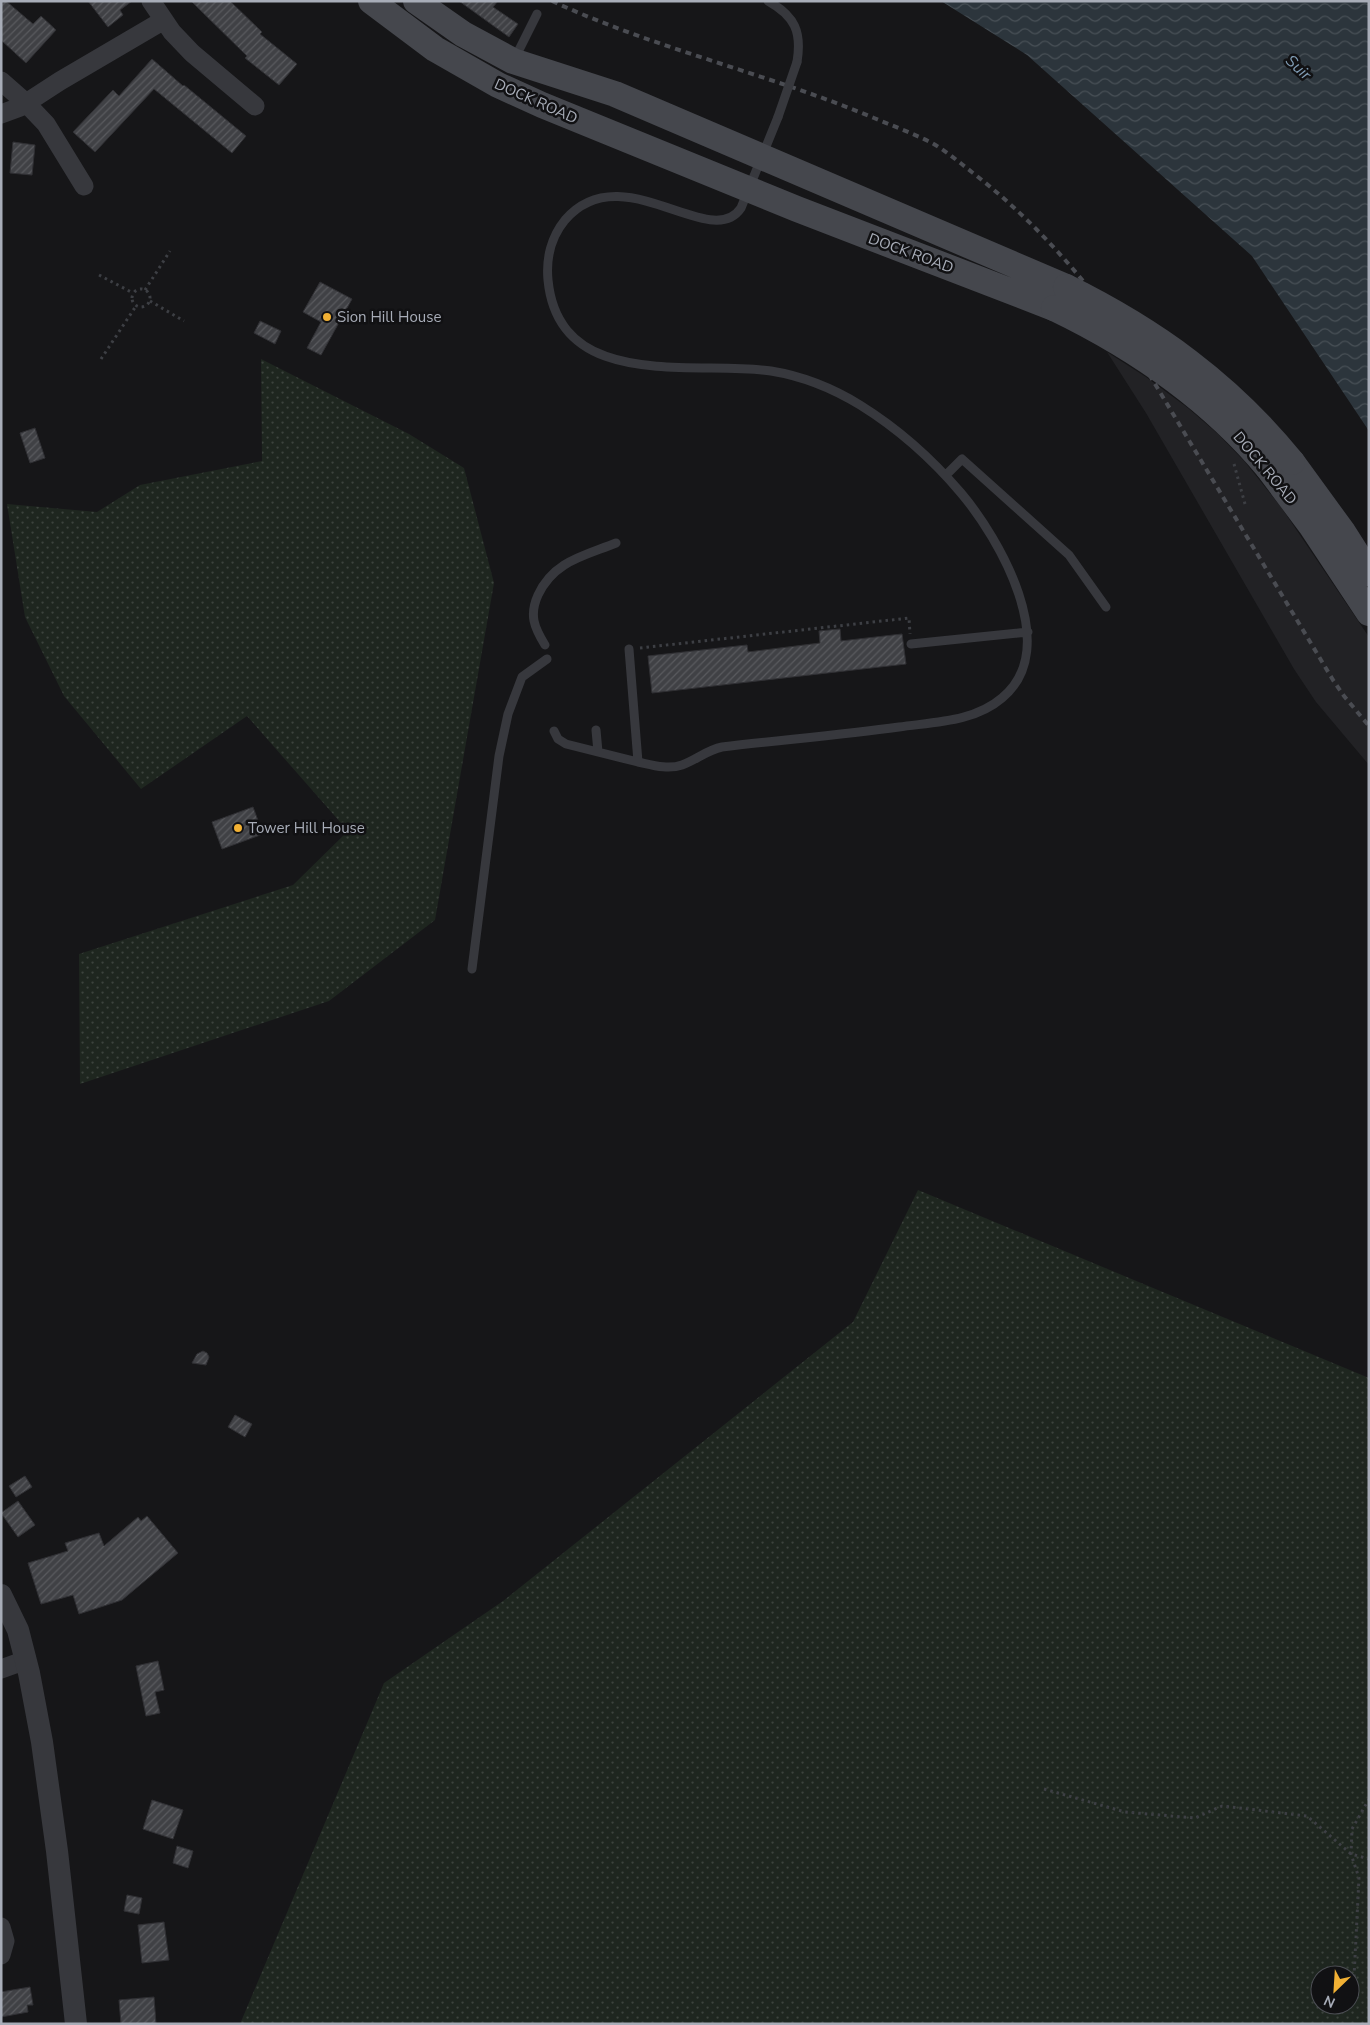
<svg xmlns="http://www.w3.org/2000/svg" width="1370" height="2025" font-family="'Nunito Sans',sans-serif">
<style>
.built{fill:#222225}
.grass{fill:url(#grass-dots);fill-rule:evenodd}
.water{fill:url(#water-waves)}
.building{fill:url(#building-hatch);stroke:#303034}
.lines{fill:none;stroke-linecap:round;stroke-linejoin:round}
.path{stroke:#3d3f44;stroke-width:3;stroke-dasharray:2.5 4;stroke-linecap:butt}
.service{stroke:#37383d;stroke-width:9}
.minor{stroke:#37383d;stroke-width:19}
.tertiary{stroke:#37383d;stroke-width:22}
.secondary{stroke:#45474d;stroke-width:26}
.rail{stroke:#4a4c52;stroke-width:4;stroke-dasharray:6 5;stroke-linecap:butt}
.service-bridge{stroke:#37383d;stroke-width:9}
.secondary-bridge{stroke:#45474d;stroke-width:26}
.poi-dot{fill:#f2b134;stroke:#111113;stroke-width:2}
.labels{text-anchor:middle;stroke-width:5;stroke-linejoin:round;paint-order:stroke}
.street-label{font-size:15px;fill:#a8adb8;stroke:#111113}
.poi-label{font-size:15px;fill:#a8adb8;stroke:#111113;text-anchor:start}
.water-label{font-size:16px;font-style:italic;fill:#7f9bb3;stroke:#111113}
</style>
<defs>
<pattern id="grass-dots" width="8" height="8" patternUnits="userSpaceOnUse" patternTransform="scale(1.25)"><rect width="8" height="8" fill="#1e261f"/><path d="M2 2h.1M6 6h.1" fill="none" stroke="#3c433d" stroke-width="1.8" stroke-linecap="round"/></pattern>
<pattern id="water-waves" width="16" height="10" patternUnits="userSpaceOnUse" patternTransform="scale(1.25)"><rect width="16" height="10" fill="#2c353c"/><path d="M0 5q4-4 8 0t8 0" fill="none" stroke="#485056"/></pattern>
<pattern id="building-hatch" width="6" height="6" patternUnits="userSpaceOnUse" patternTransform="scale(1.25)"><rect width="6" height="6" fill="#404145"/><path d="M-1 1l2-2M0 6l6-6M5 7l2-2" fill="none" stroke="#595a5e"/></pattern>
</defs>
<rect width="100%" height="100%" fill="#161618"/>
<!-- built -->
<path class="built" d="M1107 352 1146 377 1188 408 1218 434 1245 462 1281 507 1369 637V765L1316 702 1294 669 1146 413Z"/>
<!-- grass -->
<path class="grass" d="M261 359 409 434 464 468 494 583 435 920 329 1001 80 1084 79 954 293 885 348 831 247 716 141 789 64 696 25 617 7 504 97 512 140 485 262 461Z
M918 1190 1369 1378V2024H240L384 1683 503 1601 853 1322ZM1320 1975H1350V2005H1320Z"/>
<!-- water -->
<path class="water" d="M941 1H1369V431L1252 256 1027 55Z"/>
<!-- building -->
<path class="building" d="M1 1H6L33 24 41 16 56 30 26 63 1 40Z
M88 1H132L120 10 123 15 108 27Z
M191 1H230L262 32 260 34 297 64 279 85 245 58 247 56Z
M459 1H498L493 7 518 24 509 37Z
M152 59 183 86 184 85 246 136 232 153 154 89 95 152 73 132 113 90 119 96Z
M13 142 35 145 32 175 10 173Z
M320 282 352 299 321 355 307 348 321 322 303 312Z
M260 321 281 331 275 344 254 333Z
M35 428 45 458 30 463 20 433Z
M840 629 841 641 902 634 906 664 652 693 648 656 747 645 748 652 820 643 819 631Z
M253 807 263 834 222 849 212 822Z
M203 1351 207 1353 209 1357 206 1365 192 1363 197 1354Z
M235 1415 252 1424 245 1437 228 1427Z
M25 1476 32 1487 16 1497 9 1486Z
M18 1501 35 1525 18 1537 1 1513Z
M147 1516 178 1553 122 1600 79 1614 73 1595 41 1604 28 1563 68 1551 65 1543 99 1533 104 1546 138 1517 141 1521Z
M158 1661 164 1690 155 1692 160 1713 146 1716 136 1666Z
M152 1800 183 1810 173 1839 143 1829Z
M177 1846 193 1851 188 1868 173 1863Z
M127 1895 142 1898 139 1914 124 1911Z
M164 1922 169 1960 142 1963 138 1925Z
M30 1987 33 2005H27L28 2012 1 2017V1992Z
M154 1997 156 2024H121L119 2000Z"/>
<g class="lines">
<!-- path -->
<path class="path" d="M99 275 133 293
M132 298a9 9 0 1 1 18 0a9 9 0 1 1-18 0Z
M145 290 170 251
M150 301 184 321
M101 359 136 306
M1234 464 1245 504
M640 648 909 618 910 634
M1044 1789 1125 1812 1195 1818 1222 1806 1307 1816 1351 1854 1369 1859
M1354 1977 1359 1878 1351 1854 1352 1829 1369 1799"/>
<!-- service -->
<path class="service" d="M768 1C795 16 802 32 797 62
M515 58 537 14
M946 475 962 459 1069 555 1106 607
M911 644 1028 632
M545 645C534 627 529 615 538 595 554 561 584 556 616 543
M629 649 638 762C652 765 668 770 682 765 696 760 707 750 722 747 781 740 840 735 899 727 934 722 974 722 1002 698 1063 648 999 538 961 493 933 460 897 428 860 405 834 389 802 376 771 371 696 360 559 393 548 280 546 259 551 237 565 220 622 154 711 253 741 208L778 117
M596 730 598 752
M554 731 558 739 566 744 638 762
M472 969 499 756 508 714 522 677 547 659"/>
<!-- minor -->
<path class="minor" d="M151 1 172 32 192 53 255 106
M1 81 26 103 46 124 84 186
M1 114 20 107 60 81 164 20
M1 1669 26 1660
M1 1927 5 1941 1 1955"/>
<!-- tertiary -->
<path class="tertiary" d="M1 1595 18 1630 29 1673 42 1742 57 1851 76 2024"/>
<!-- secondary -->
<path class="secondary" d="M371 1 435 49 498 85 542 105 797 209 1054 308
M416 1 463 34 513 61 615 94 1066 287
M1292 462 1343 532 1369 573
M1268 468 1312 527 1369 613"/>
<!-- rail -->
<path class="rail" d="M552 1C656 49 769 74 874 118 893 126 912 133 930 142 945 150 959 162 973 173 1035 221 1086 280 1131 344L1333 680 1344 696 1369 726"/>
<!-- service-bridge -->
<path class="service-bridge" d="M778 117 797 62"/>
<!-- secondary-bridge -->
<path class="secondary-bridge" d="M1066 287C1155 331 1229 384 1292 462
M1054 308C1135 347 1210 398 1268 468"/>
</g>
<!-- markers -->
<g class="poi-dot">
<circle cx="327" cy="317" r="5"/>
<circle cx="238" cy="828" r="5"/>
</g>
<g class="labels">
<!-- street labels -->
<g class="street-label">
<text transform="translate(536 101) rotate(24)" y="5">DOCK ROAD</text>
<text transform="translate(911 253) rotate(20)" y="5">DOCK ROAD</text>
<text transform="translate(1265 468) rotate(50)" y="5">DOCK ROAD</text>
</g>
<!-- poi labels -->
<g class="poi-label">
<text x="337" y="322">Sion Hill House</text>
<text x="248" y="833">Tower Hill House</text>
</g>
<!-- water labels -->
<g class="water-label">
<text transform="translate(1299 67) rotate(43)" y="6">Suir</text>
</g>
</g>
<!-- border -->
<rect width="1370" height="2025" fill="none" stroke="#a8adb8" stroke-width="5"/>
<!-- north arrow -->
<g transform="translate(1335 1990) rotate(205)"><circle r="24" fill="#111113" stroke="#4d4f55"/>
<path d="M0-4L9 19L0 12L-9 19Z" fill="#f2b134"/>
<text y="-8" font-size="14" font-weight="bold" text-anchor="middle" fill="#a8adb8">N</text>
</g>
</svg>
